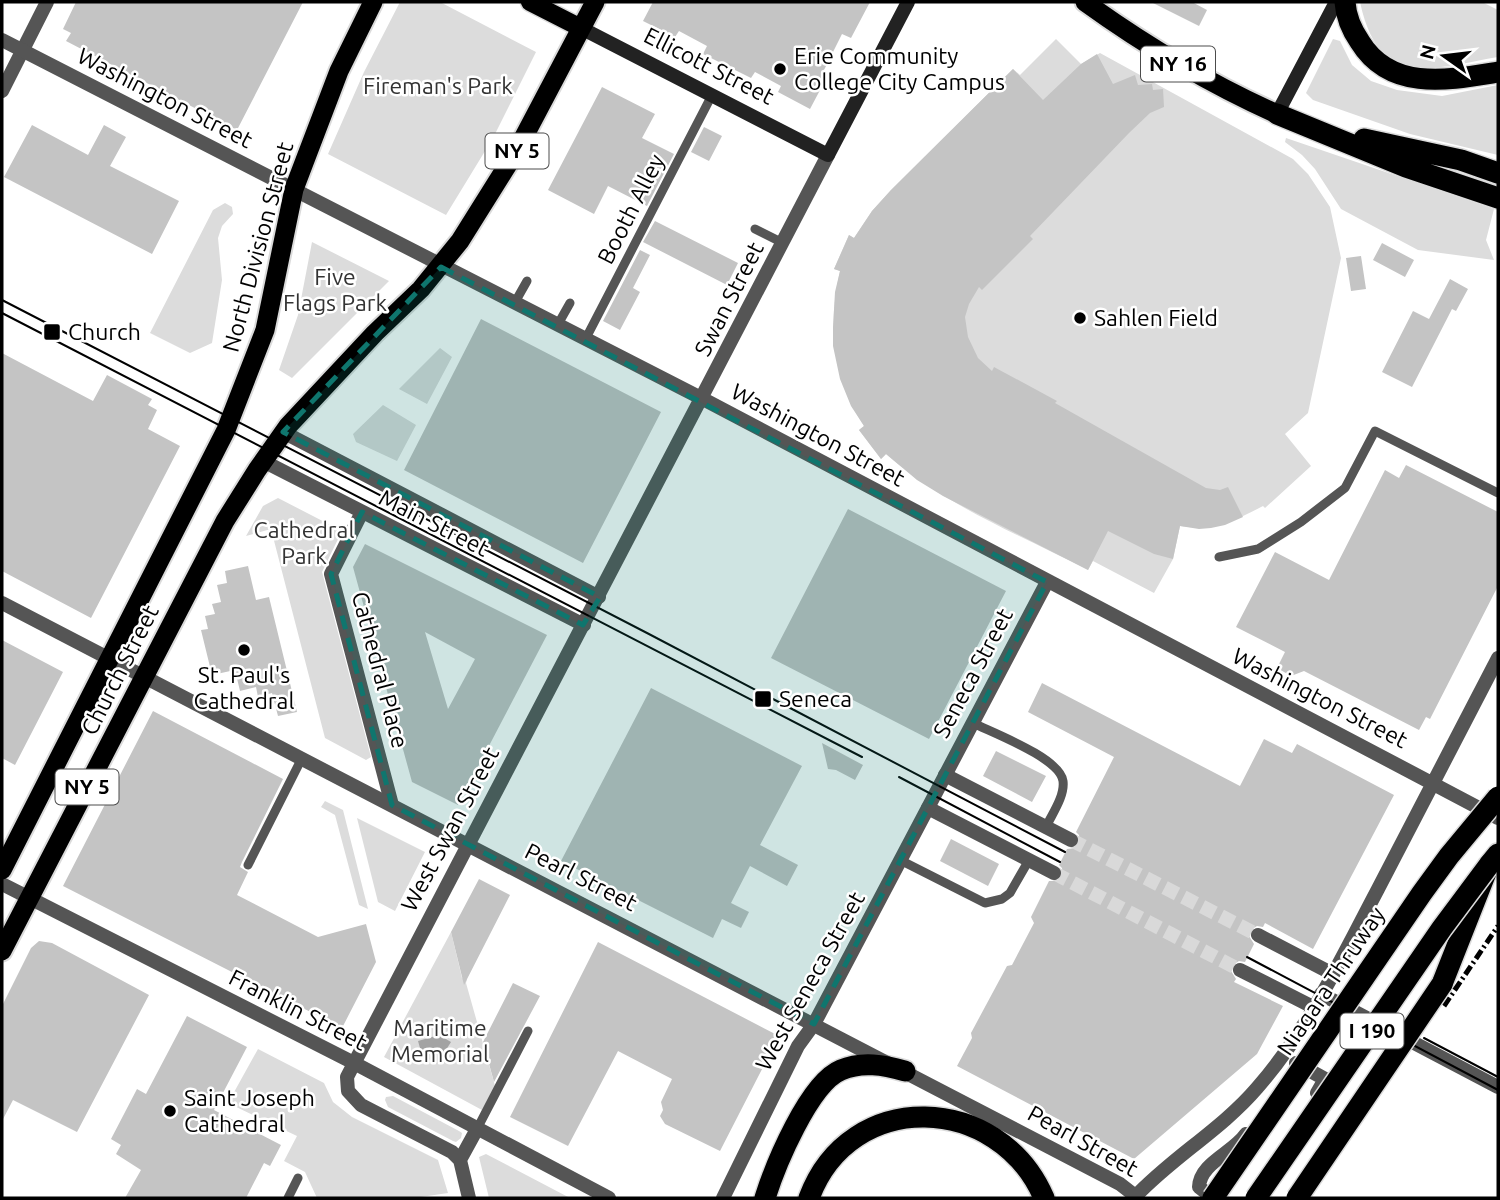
<svg xmlns="http://www.w3.org/2000/svg" width="1500" height="1200" font-family="Ubuntu,sans-serif">
<style>
.green{fill:#dcdcdc}
.water{fill:#a3a3a3}
.building{fill:#c4c4c4;fill-rule:evenodd}
.lines{fill:none;stroke-linecap:round;stroke-linejoin:round}
.minor-tunnel{stroke:#d9d9d9;stroke-width:14;stroke-dasharray:14 7;stroke-linecap:butt}
.primary-casing{stroke:#dbdbdb;stroke-width:21}
.trunk-casing{stroke:#dbdbdb;stroke-width:23}
.motorway-casing{stroke:#dbdbdb;stroke-width:24}
.service{stroke:#555;stroke-width:9}
.minor{stroke:#555;stroke-width:14}
.tertiary{stroke:#555;stroke-width:14}
.secondary{stroke:#222;stroke-width:14}
.primary{stroke:#000;stroke-width:18}
.trunk{stroke:#000;stroke-width:19}
.motorway{stroke:#000;stroke-width:21}
.tram{stroke:#000;stroke-width:2}
.rail{stroke:#000;stroke-width:5;stroke-dasharray:10 3.5 2 3.5;stroke-linecap:butt}
.motorway-bridge-casing{stroke:#dbdbdb;stroke-width:24;stroke-linecap:butt}
.motorway-bridge{stroke:#000;stroke-width:21}
.marked{fill:#0f766e;fill-opacity:0.2;stroke:#0f766e;stroke-width:5;stroke-dasharray:14 9;stroke-linejoin:round}
.poi-dot{fill:#000;stroke:#fff;stroke-width:2.5}
.labels{text-anchor:middle;stroke-width:5;stroke-linejoin:round;paint-order:stroke}
.shield{fill:#fff;stroke:#4c4c4c;stroke-width:2}
.shield-label{font-size:21px;font-weight:bold;fill:#000}
.poi-label{font-size:23px;fill:#000;stroke:#fff;text-anchor:start}
.street-label{font-size:23px;fill:#000;stroke:#fff}
.park-label{font-size:23px;fill:#333;stroke:#fff}
</style>
<rect width="100%" height="100%" fill="#fff"/>
<!-- green -->
<path class="green" d="M400 2H440L536 52 493 138 446 215 328 154 364 72Z
M1360 2H1482L1498 10V57C1429 69 1379 90 1360 2Z
M1056 39 1081 64 1100 53 1293 159 1308 174 1330 207 1341 258 1308 413 1285 434 1311 466 1265 508 1263 506C1235 521 1212 531 1180 526L1173 559 1154 593 1093 561 1088 570C1020 535 944 505 886 454L881 459 859 430 864 426C833 377 827 327 840 271L834 269 849 235 854 238 872 211 891 190 1013 69 1020 75Z
M1333 39 1340 41 1352 65 1371 81 1397 90 1442 96 1498 85V155L1410 134 1313 100 1306 93Z
M1286 138 1494 209 1486 240 1494 260 1418 250 1341 209 1315 169 1302 155 1285 142Z
M225 203 232 207 233 214 222 226 218 238 222 280 212 343 190 353 150 333 213 210Z
M312 242 389 281 292 378 279 370 298 315Z
M440 348 452 357 427 404 399 389Z
M383 405 416 425 397 461 356 442 353 434Z
M278 498 342 531 322 572 371 757 366 760 325 738 271 529 246 536 263 506Z
M325 801 343 810 368 909 359 905 335 815 321 807Z
M357 818 425 852 395 911 378 902Z
M451 932 462 978 467 979 466 983 495 1086 482 1110 384 1057Z
M258 1049 324 1083 333 1102 352 1117 438 1160 448 1193 414 1198H317L305 1172 284 1161 297 1136 228 1103Z
M393 1096 459 1131 462 1133 461 1138 456 1142 453 1141 388 1107 385 1100 386 1097Z
M486 1154 570 1198H489L479 1157Z"/>
<!-- water -->
<path class="water" d="M439 1035 451 1042 437 1064 422 1055 418 1041Z"/>
<!-- building -->
<path class="building" d="M76 2H303L237 130 66 41 71 33 63 29Z
M653 2H870L851 38 842 34 823 72 828 75 810 109 778 92 781 86 755 72 751 78 703 54 707 46 679 31 675 37 643 21Z
M1151 2H1192L1207 10 1199 26Z
M1097 54 1113 84 1135 75 1138 85 1152 84 1153 90 1163 89 1164 107 1150 113 1129 133 1030 236 1033 239 982 290 979 287 969 304 965 317 968 337 978 358 992 371 994 367 1057 401 1055 403 1206 488 1220 490 1228 487 1243 517 1225 525 1211 528 1199 529 1180 526 1173 559 1154 554 1108 531 1088 570 943 496 917 480 886 454 881 459 859 430 864 426 851 406 840 379 833 346V327L835 292 840 271 834 269 849 235 854 238 872 211 891 190 1013 69 1043 100 1081 64Z
M602 87 655 114 642 138 674 154 647 206 608 186 594 214 548 190Z
M32 125 88 155 104 125 126 137 110 166 179 201 152 254 4 177Z
M704 127 722 136 709 161 691 152Z
M655 221 738 263 727 285 643 242Z
M1382 243 1414 260 1405 277 1373 260Z
M640 250 650 255 633 288 640 292 620 330 603 321Z
M1361 256 1366 289 1351 291 1346 258Z
M1450 279 1468 289 1456 311 1452 309 1412 387 1382 372 1413 311 1429 319Z
M481 319 661 412 583 563 404 470Z
M2 353 93 401 107 375 152 399 148 405 157 410 148 429 180 446 91 618 2 571Z
M1406 465 1498 512V586L1430 719 1426 717 1419 730 1304 671 1291 676 1277 668 1285 652 1236 627 1275 552 1329 580 1385 470 1399 478Z
M848 509 1006 591 929 739 771 658Z
M365 544 547 635 458 805 412 782 353 567ZM425 632 475 659 448 709Z
M248 566 256 600 269 597 297 712 278 716 272 693 258 697 256 687 240 691 235 670 212 675 201 630 208 629 205 616 215 614 212 604 221 602 217 585 227 583 225 571Z
M2 640 63 672 15 765 2 758Z
M1042 683 1240 786 1264 739 1292 753 1297 744 1394 795 1313 949 1265 923 1263 927 1257 926 1250 930 1249 936 1254 944 1245 962 1239 961 1232 965 1231 971 1236 979 1234 982 1283 1006 1257 1054 1134 1159 957 1066 972 1038 971 1033 1007 966 1012 965 1034 923 1031 917 1049 881H1059L1063 877 1062 868 1059 865 1067 849 1076 848 1080 844 1079 835 1076 832 1114 757 1028 712Z
M651 688 802 766 760 845 798 865 787 886 750 866 731 903 749 912 741 928 722 919 713 938 561 861Z
M153 711 283 779 242 862 240 867 248 872 237 895 318 937 366 924 376 962 342 1028 63 886Z
M822 743 863 765 855 780 836 770 828 769Z
M996 751 1046 776 1032 802 983 776Z
M951 839 999 864 988 886 940 861Z
M479 879 510 895 464 985 451 932Z
M39 941 52 943 149 995 77 1132 13 1100 2 1121V1006L31 948Z
M598 942 779 1036 720 1151 665 1124 660 1116 663 1110 661 1102 672 1079 618 1051 568 1146 510 1117Z
M513 983 540 996 494 1082 483 1042Z
M187 1016 247 1047 214 1110 281 1145 270 1166 264 1163 246 1198H125L141 1170 116 1154 121 1145 111 1139 137 1089 146 1094Z"/>
<g class="lines">
<!-- minor-tunnel -->
<path class="minor-tunnel" d="M1071 840 1258 935
M1054 873 1240 970"/>
<defs>
<path id="primary" d="M530 2 581 28"/>
<path id="trunk" d="M1085 2C1146 46 1208 83 1277 114
M2 870 226 430 265 330 294 189 339 71 373 2
M2 951 225 521 257 470 288 426 375 333 421 289 460 241 517 150 595 2"/>
<path id="motorway" d="M1345 2C1346 17 1351 29 1360 42 1391 92 1449 80 1498 72
M1277 114 1406 167 1498 198
M1364 139 1461 160 1498 173
M1442 984 1489 865 1498 854
M765 1198C775 1166 809 1083 841 1070 862 1061 884 1065 905 1071
M809 1198C850 1087 999 1093 1044 1198"/>
</defs>
<!-- primary casing -->
<use href="#primary" class="primary-casing"/>
<!-- trunk casing -->
<use href="#trunk" class="trunk-casing"/>
<!-- motorway casing -->
<use href="#motorway" class="motorway-casing"/>
<!-- service -->
<path class="service" d="M755 229 783 243
M514 304 527 281
M557 326 570 303
M585 340 712 95
M1219 557 1258 549 1301 522 1345 488 1375 431 1498 493
M973 723C993 733 1060 758 1063 781 1065 796 1052 814 1046 827
M900 860 985 903 1002 899 1010 893 1029 860
M248 865 302 758
M477 1129 528 1031
M288 1198 298 1178"/>
<!-- minor -->
<path class="minor" d="M2 91 47 2
M283 432 599 597
M263 461 584 625
M362 512 331 574 392 805
M945 775 1071 840
M928 808 1054 873
M1258 935 1333 974
M1240 970 1313 1007
M1321 994 1498 1087
M1296 1063 1325 1079 1317 1093
M1213 1198 1199 1187C1200 1163 1233 1153 1246 1134"/>
<!-- tertiary -->
<path class="tertiary" d="M2 40 703 399 1498 818
M2 603 1120 1184 1138 1198
M2 884 354 1063 609 1198
M460 1160 477 1129
M469 1198 460 1160 452 1152 361 1105 348 1091 347 1077 828 155
M723 1198 798 1046 814 1024 1047 582
M1134 1198C1171 1158 1221 1130 1257 1088 1308 1030 1342 957 1378 889 1418 812 1458 735 1498 658"/>
<!-- secondary -->
<path class="secondary" d="M581 28 828 155 908 2
M1277 114 1336 2"/>
<!-- primary -->
<use href="#primary" class="primary"/>
<!-- trunk -->
<use href="#trunk" class="trunk"/>
<!-- motorway -->
<use href="#motorway" class="motorway"/>
<!-- tram -->
<path class="tram" d="M2 300 647 633 1065 852
M2 313 862 757
M899 777 1060 862
M1247 957 1498 1090
M1424 1038 1498 1077"/>
<!-- rail -->
<path class="rail" d="M1444 1006 1498 926"/>
<defs>
<path id="motorway-bridge" d="M1213 1198 1422 893 1449 856 1498 797
M1256 1198 1442 928 1489 865
M1297 1198 1442 984"/>
</defs>
<!-- motorway-bridge casing -->
<use href="#motorway-bridge" class="motorway-bridge-casing"/>
<!-- motorway-bridge -->
<use href="#motorway-bridge" class="motorway-bridge"/>
</g>
<!-- marked area -->
<path class="marked" d="M441 267 1047 582 814 1024 392 805 331 574 362 512 583 625 600 597 283 432Z"/>
<!-- markers -->
<g class="poi-dot">
<circle cx="780" cy="69" r="7"/>
<circle cx="1080" cy="318" r="7"/>
<rect x="43" y="323" width="18" height="18" rx="3.5"/>
<circle cx="244" cy="650" r="7"/>
<rect x="754" y="690" width="18" height="18" rx="3.5"/>
<circle cx="170" cy="1111" r="7"/>
</g>
<g class="labels">
<!-- shield labels -->
<g class="shield">
<rect x="1141" y="46.5" width="74" height="35" rx="5"/>
<rect x="485.5" y="133.5" width="63" height="35" rx="5"/>
<rect x="55.5" y="769.5" width="63" height="35" rx="5"/>
<rect x="1340.5" y="1013.5" width="63" height="35" rx="5"/>
</g>
<g class="shield-label">
<text x="1178" y="71">NY 16</text>
<text x="517" y="158">NY 5</text>
<text x="87" y="794">NY 5</text>
<text x="1372" y="1038">I 190</text>
</g>
<!-- poi labels -->
<g class="poi-label">
<text x="794" y="64">Erie Community<tspan x="794" dy="26">College City Campus</tspan></text>
<text x="1094" y="326">Sahlen Field</text>
<text x="68" y="340">Church</text>
<text x="244" y="683" text-anchor="middle">St. Paul's<tspan x="244" dy="26">Cathedral</tspan></text>
<text x="779" y="707">Seneca</text>
<text x="184" y="1106">Saint Joseph<tspan x="184" dy="26">Cathedral</tspan></text>
</g>
<!-- street labels -->
<g class="street-label">
<text transform="translate(709 66) rotate(27)" y="8">Ellicott Street</text>
<text transform="translate(165 98) rotate(27)" y="8">Washington Street</text>
<text transform="translate(631 209) rotate(-63)" y="8">Booth Alley</text>
<text transform="translate(258 247) rotate(-75)" y="8">North Division Street</text>
<text transform="translate(729 299) rotate(-63)" y="8">Swan Street</text>
<text transform="translate(818 435) rotate(28)" y="8">Washington Street</text>
<text transform="translate(434 523) rotate(27)" y="8">Main Street</text>
<text transform="translate(120 670) rotate(-63)" y="8">Church Street</text>
<text transform="translate(380 670) rotate(75)" y="8">Cathedral Place</text>
<text transform="translate(973 673) rotate(-62)" y="8">Seneca Street</text>
<text transform="translate(1320 698) rotate(27)" y="8">Washington Street</text>
<text transform="translate(450 829) rotate(-62)" y="8">West Swan Street</text>
<text transform="translate(581 877) rotate(27)" y="8">Pearl Street</text>
<text transform="translate(810 981) rotate(-61)" y="8">West Seneca Street</text>
<text transform="translate(1331 981) rotate(-56)" y="8">Niagara Thruway</text>
<text transform="translate(298 1010) rotate(27)" y="8">Franklin Street</text>
<text transform="translate(1083 1141) rotate(29)" y="8">Pearl Street</text>
</g>
<!-- park labels -->
<g class="park-label">
<text x="438" y="94">Fireman's Park</text>
<text x="335" y="285">Five<tspan x="335" dy="26">Flags Park</tspan></text>
<text x="304" y="538">Cathedral<tspan x="304" dy="26">Park</tspan></text>
<text x="440" y="1036">Maritime<tspan x="440" dy="26">Memorial</tspan></text>
</g>
</g>
<!-- border -->
<rect width="1500" height="1200" fill="none" stroke="#000000" stroke-width="7"/>
<!-- north arrow -->
<g transform="translate(1444 56) rotate(284)" stroke="#ffffff" stroke-width="5" paint-order="stroke">
<path d="M0-5L12 26L0 18L-12 26Z" fill="#000000"/>
<text y="-10" font-size="19" font-weight="bold" text-anchor="middle" fill="#000000">N</text>
</g>
</svg>
